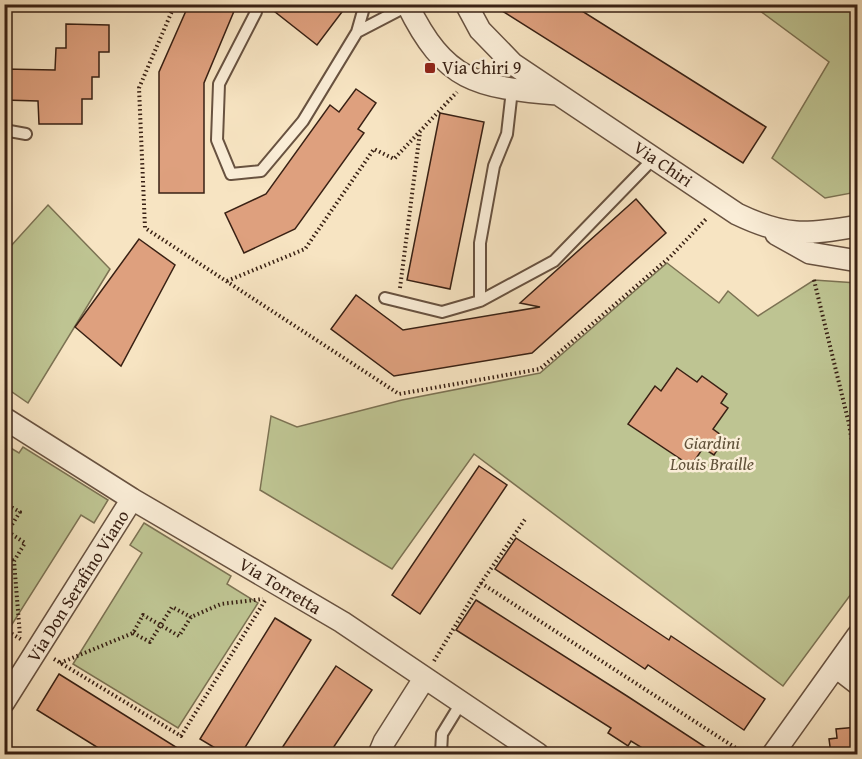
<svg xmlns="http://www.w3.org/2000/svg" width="862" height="759" font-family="'Gentium Book Plus',serif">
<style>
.green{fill:#bec492;stroke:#7c7253;stroke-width:1.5}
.building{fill:#dea07e;stroke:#392114;stroke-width:1.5}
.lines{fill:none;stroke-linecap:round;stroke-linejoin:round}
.lane-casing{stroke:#685240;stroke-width:14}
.street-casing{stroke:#685240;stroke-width:24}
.path{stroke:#392114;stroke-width:4;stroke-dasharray:1.5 3;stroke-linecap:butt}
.lane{stroke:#faedd7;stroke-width:10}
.street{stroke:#faedd7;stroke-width:21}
.poi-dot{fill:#8f2418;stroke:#faedd7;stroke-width:2}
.labels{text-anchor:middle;stroke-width:5;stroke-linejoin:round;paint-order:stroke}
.poi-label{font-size:18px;fill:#392114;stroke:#faedd7;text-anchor:start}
.street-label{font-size:18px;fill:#392114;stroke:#faedd7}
.park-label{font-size:18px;font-style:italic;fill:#61523a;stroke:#faedd7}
</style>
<rect width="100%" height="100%" fill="#f7e4c2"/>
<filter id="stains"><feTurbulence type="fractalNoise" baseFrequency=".00333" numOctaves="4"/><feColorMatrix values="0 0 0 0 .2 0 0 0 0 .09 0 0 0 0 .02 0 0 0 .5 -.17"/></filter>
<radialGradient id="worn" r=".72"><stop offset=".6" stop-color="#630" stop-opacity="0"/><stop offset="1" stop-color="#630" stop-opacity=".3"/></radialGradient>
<!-- green -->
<path class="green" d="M752 5H857V192L825 198 772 158 829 62Z
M48 205 110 269 28 403 5 387 4 243 10 247Z
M667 263 719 303 728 291 758 316 814 280 857 283V586L783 686 474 454 392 569 260 490 271 416 297 427 402 400 540 373Z
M4 444 19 453 23 447 108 500 94 523 81 515 11 626 4 621Z
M144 523 231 576 227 584 258 603 178 728 73 664 142 553 130 545Z"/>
<!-- building -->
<path class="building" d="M189 4H237L204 83V193H159V72Z
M265 4H348L317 45Z
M491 4H571L766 127 743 163Z
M66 24 109 25V52H99V77H92V99H82V124H39L38 101 4 100V69L55 70 56 48H66Z
M356 89 376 103 358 129 364 133 295 229 244 253 225 213 266 194 330 105 339 112Z
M440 113 484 122 450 289 407 280Z
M636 199 666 233 532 353 394 376 331 329 356 295 403 330 540 307 520 303Z
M139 239 175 265 121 366 75 327Z
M677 368 697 382 702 376 727 394 721 403 728 408 713 429 725 438 714 455 703 448 691 466 628 424 655 386 661 391Z
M479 466 507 485 420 614 392 595Z
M516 538 669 640 671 636 765 699 744 730 648 665 645 669 495 569Z
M476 600 627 696 716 754H652L631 741 628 746 608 733 611 728 456 630Z
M275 618 311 640 241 754H225L200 739Z
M336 666 372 690 329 754H278Z
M59 674 187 754H108L37 710Z
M858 727 855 754H831L829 739 837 738 836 729Z"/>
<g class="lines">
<defs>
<path id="lane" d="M256 12 219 84 217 140 231 174 261 171 303 121 357 32 407 6
M357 32 365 4
M4 130 26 134
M385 298 442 312 480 301 554 261 654 158
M480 301V243L494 166 507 134 512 90
M444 754 441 753 442 734 461 703"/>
<path id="street" d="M407 4C445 82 476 87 557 94
M466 4 480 30 513 64 737 214C785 237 806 235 858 226
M776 234 810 253 858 261
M4 418 132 499 342 622 538 754
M836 667 858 684
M4 702 132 499
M379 754 384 742 424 679
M773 754 858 635"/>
</defs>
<!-- lane casing -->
<use href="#lane" class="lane-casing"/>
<!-- street casing -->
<use href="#street" class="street-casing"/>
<!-- path -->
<path class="path" d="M175 4 139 88 145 228 399 394 540 369 670 257 707 218
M814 280 849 424 858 478
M227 281 305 249 374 149 394 159 457 92
M400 288 420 132
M4 503 20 512 4 537
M4 529 25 543 14 561 20 636
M4 555 14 561
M481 583 745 754
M4 629 22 640
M133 633 150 642 172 607 191 617
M54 659 181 736 266 599
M434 661 481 583 526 518
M60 663 133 633 143 615 179 636 191 617 221 604 263 599"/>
<!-- lane -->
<use href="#lane" class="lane"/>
<!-- street -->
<use href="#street" class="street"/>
</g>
<!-- markers -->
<rect class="poi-dot" x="424" y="62" width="12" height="12" rx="3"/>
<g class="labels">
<!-- poi labels -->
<g class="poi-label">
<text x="442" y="74">Via Chiri 9</text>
</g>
<!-- street labels -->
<g class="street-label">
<text transform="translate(663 164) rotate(34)" y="6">Via Chiri</text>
<text transform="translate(78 586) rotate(-58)" y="6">Via Don Serafino Viano</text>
<text transform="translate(280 586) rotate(31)" y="6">Via Torretta</text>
</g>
<!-- park labels -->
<g class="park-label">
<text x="712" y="449">Giardini<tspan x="712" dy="21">Louis Braille</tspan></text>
</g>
</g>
<!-- margin -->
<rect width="862" height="759" fill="none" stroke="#f7e4c2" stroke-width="24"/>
<rect x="6" y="6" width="850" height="747" fill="none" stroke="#392114" stroke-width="3"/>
<rect x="12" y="12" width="838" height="735" fill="none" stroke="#392114" stroke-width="1.5"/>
<rect width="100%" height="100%" filter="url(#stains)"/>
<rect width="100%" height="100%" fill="url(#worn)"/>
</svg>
